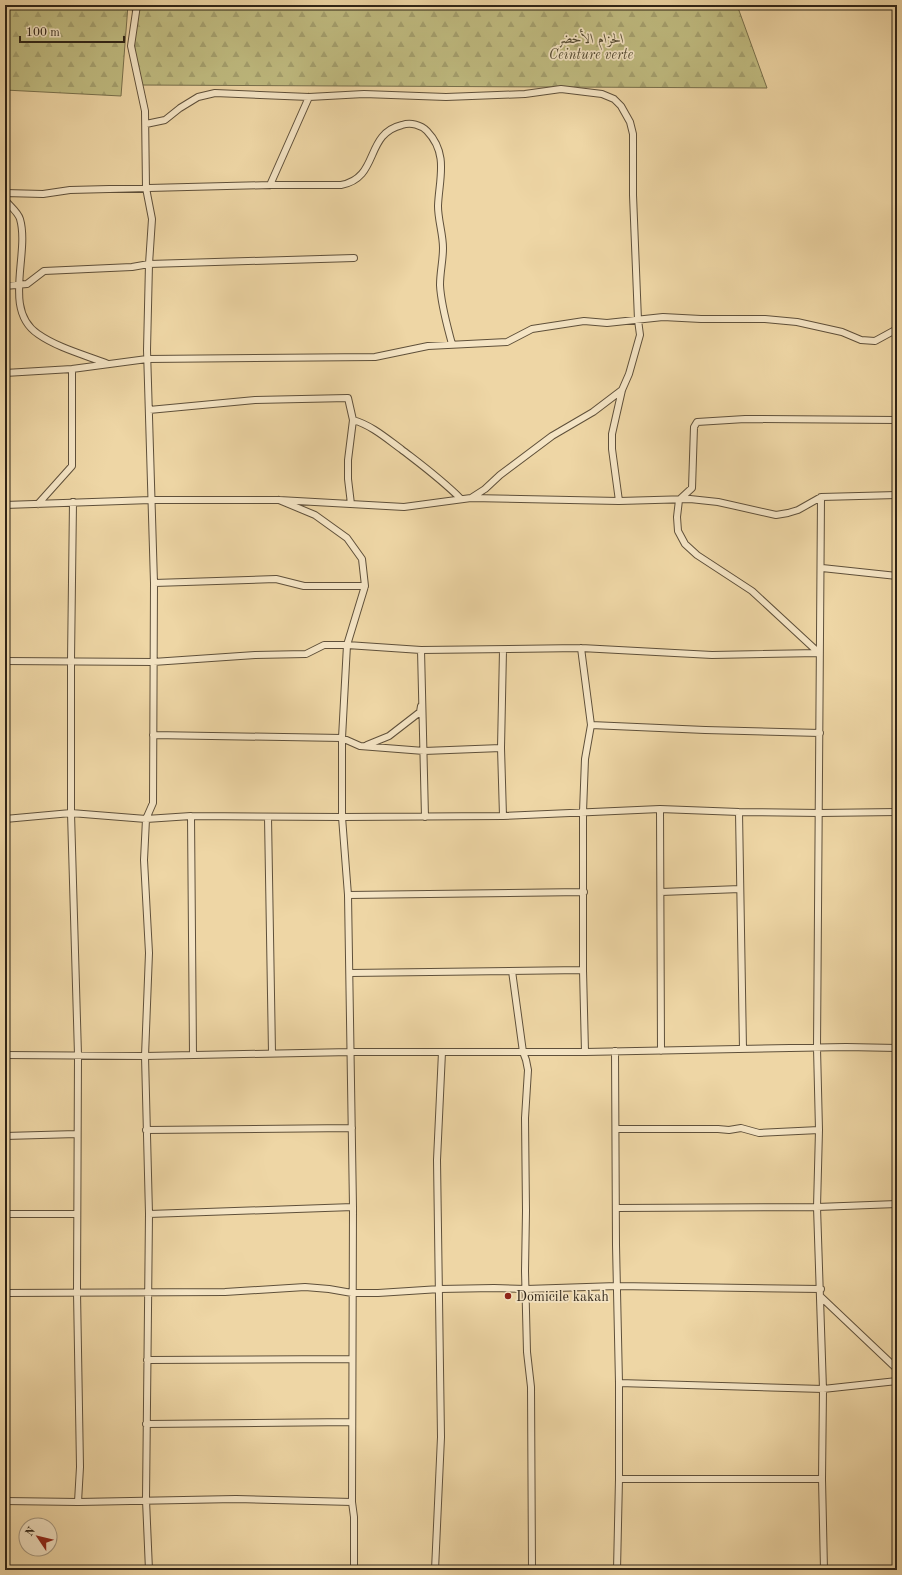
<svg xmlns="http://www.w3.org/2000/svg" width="902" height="1575" font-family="'Old Standard TT',Amiri,serif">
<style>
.forest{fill:url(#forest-firs);stroke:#78704c}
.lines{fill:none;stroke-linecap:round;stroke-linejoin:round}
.minor-casing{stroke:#5f503a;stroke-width:8}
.minor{stroke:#f4e4c4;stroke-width:6}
.poi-dot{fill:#8f2418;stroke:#f4e4c4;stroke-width:1.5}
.labels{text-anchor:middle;stroke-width:3.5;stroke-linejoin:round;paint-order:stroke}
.park-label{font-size:14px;font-style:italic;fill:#534a32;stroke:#f4e4c4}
.poi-label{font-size:14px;fill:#2f2417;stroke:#f4e4c4;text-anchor:start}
</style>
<defs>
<pattern id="forest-firs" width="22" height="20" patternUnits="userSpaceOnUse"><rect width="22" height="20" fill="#c0bc81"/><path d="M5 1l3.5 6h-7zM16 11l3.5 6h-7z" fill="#a5a16f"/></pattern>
</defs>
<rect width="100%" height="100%" fill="#eed6a5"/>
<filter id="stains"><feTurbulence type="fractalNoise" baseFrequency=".005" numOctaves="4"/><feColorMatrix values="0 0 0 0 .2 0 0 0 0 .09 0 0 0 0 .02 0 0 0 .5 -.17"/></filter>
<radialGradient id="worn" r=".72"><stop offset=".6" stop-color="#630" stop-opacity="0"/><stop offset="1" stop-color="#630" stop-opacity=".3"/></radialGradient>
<!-- forest -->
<path class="forest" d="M5 5H128L121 96 5 90Z
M132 5H737L767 88 137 85Z"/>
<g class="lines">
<defs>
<path id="minor" d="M137 5 131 46 145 111 146 188 152 219 149 264 147 350 154 583 153 803 146 819 144 860 149 953 145 1056 149 1214 146 1500 149 1570
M146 124 165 120 180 108 198 97 215 93 309 97 364 94 446 97 525 94 561 89 602 94 614 99 621 106 630 122 633 134V195L638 320 640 335 629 374 622 390 612 434V449L619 501
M270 185 309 97
M5 193 43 194 70 190 270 185H341C380 178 364 134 402 125 411 122 421 125 427 131 449 154 439 179 438 206 438 220 443 234 443 248 443 261 440 272 440 285 441 305 447 325 452 344
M5 200C9 205 18 212 20 219 30 254 2 310 38 334 58 348 85 355 108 364
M5 286 27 284 44 271 132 267 149 264 354 258
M5 373 72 369 147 359 375 357 428 346 507 342 532 329 584 321 607 323 663 317 701 319H765L797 322 842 332 861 340 875 341 897 329
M149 410 255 400 348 398 353 420C371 425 386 438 401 449 423 466 441 479 461 499
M821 497 817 1048 819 1130 817 1207 823 1389 822 1479 824 1570
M471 498 485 489 500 475 552 436 593 412 622 390
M279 500 315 515 347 538 362 559 365 586 347 645 342 738V817L348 895 353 1207 352 1502 354 1517V1570
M73 502 71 660V813L78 1055 77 1292 80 1467 78 1502
M38 504 72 466V369
M351 504 348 479V460L353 420
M5 505 151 500H279L404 507 471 498 619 501 690 499 718 502 776 515 788 513 798 510 821 497 897 495
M822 568 897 576
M154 583 276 579 304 586H365
M581 648 591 725 585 759 583 812V970L585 1052
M421 650 425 817
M503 650 501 748 503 816
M819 653 752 591 697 555 685 544 678 531 677 517 679 500 692 488 694 427 697 422 745 419 897 420
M5 661 153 662 255 655 306 654 324 645H347L421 650 581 648 712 655 819 653
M591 725 705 730 820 733
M153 735 342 738 360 746 424 751 501 748
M367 745 389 736 420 712 421 706
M660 809 661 1051
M739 812 743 1049
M191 816 193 1055
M268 817 272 1053
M5 819 71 813 146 819 191 816 342 817 503 816 660 809 739 812 820 813 897 812
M661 892 740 889
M348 895 584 892
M512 971 523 1052 526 1060 528 1070 525 1118 526 1211 525 1271 527 1352 531 1387 532 1570
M350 973 583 970
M615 1051 616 1245 619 1383V1479L617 1570
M5 1055 145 1056 351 1052H585L846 1047 897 1048
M616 1129H718L729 1130 741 1128 759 1133 819 1130
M146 1130 352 1128
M5 1136 77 1134
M616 1208 817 1207 897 1204
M5 1214H77
M149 1214 353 1207
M5 1293 225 1292 305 1287 329 1289 352 1293H378L440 1289 494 1288 526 1289 617 1286 821 1289
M821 1297 897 1369
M147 1360 352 1359
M619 1383 823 1389 897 1381
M146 1424 352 1422
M619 1479H822
M5 1501 78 1502 236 1499 352 1502
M435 1570 441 1437 437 1160 442 1052"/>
</defs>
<!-- minor casing -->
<use href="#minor" class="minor-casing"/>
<!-- minor -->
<use href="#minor" class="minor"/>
</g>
<!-- markers -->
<circle class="poi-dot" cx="508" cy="1296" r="4"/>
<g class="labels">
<!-- park labels -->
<g class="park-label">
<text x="591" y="43">الحزام الأخضر<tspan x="591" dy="16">Ceinture verte</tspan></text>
</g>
<!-- poi labels -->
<g class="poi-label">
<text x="516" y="1301">Domicile kakah</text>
</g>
</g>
<!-- margin -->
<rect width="902" height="1575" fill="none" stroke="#eed6a5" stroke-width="20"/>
<rect x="6" y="6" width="890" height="1563" fill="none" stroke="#2f2417" stroke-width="2"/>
<rect x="10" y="10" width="882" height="1555" fill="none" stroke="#2f2417"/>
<!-- north arrow -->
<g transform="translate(38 1537) rotate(305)"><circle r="19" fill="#f4e4c4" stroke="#a5977f"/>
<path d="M0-3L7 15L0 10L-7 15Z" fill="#8f2418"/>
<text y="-6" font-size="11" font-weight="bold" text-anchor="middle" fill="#2f2417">N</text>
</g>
<!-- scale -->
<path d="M20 36v6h104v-6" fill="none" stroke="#2f2417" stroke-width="2"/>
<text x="26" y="36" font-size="12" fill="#2f2417" stroke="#f4e4c4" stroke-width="3" paint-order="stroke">100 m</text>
<rect width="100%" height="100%" filter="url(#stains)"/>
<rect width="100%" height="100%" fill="url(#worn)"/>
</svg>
